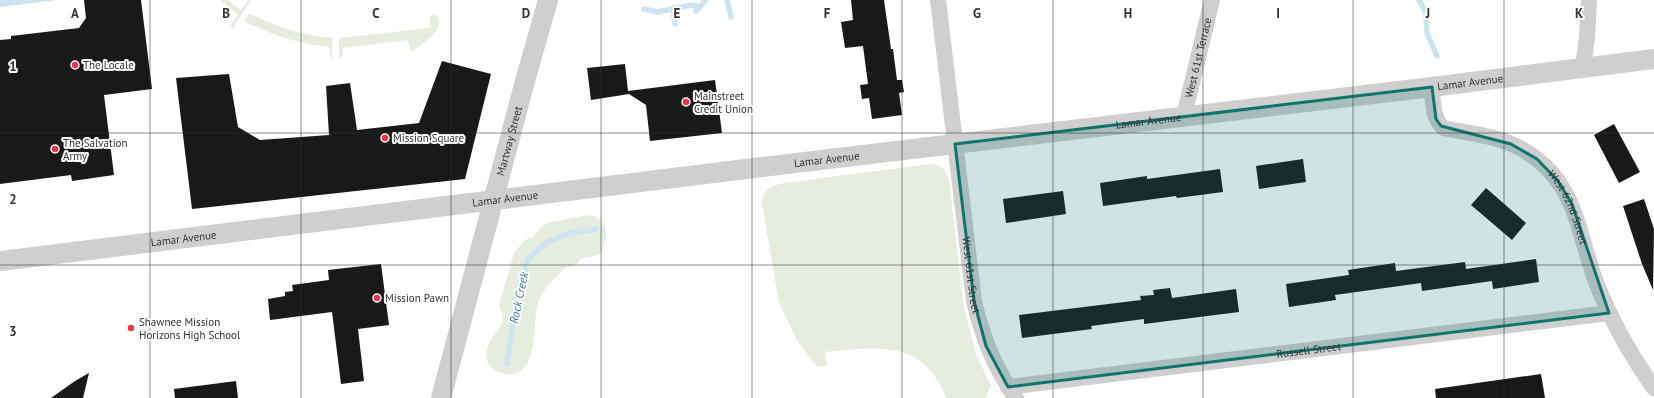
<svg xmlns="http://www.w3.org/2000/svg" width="1654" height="398" font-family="'PT Sans',sans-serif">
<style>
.green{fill:#e6ecde}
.water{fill:#cde3ef}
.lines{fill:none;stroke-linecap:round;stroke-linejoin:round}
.stream{stroke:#cde3ef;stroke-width:5.5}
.building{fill:#191919}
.minor{stroke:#cfcfcf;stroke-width:16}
.tertiary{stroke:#cfcfcf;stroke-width:20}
.marked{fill:#0f766e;fill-opacity:0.2;stroke:#0f766e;stroke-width:3;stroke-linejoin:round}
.grid{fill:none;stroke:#323232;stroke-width:1;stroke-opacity:0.55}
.poi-dot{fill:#eb3349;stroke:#fff;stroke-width:1.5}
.labels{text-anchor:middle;stroke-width:4;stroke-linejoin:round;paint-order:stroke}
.street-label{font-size:11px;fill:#323232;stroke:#fff}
.poi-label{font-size:11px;fill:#323232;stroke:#fff;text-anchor:start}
.water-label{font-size:12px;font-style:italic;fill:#3c7999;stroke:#fff}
.grid-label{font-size:13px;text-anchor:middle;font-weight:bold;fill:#323232;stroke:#fff;stroke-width:4;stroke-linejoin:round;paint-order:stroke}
</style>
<rect width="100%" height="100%" fill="#fff"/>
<!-- green -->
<path class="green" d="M220 0H228L241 10 248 0H251L232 29 231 24 238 15Z
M249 13C276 27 302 35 332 38V59L330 57 329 47C298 44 272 35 244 21Z
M434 14C451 26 421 45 412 51L410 50 408 40 343 48V56L339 59V38L430 28V17Z
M931 164C941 165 946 169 949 180L964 308 976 354 991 386 985 398H946C924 339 877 347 825 352L827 366H818L813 362 797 340 779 303 762 204C762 190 771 186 784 183Z
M589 215C605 218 609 230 604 245 603 247 602 252 600 253 596 257 586 257 581 258 577 265 574 267 566 267 556 277 544 287 539 300 531 319 541 372 511 374 504 374 497 373 492 368 477 353 495 335 503 322L502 313 499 306 514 253 525 240 533 237 542 226 551 222Z"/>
<!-- water -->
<path class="water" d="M0 0H57L0 7Z"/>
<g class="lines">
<!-- stream -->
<path class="stream" d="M727 0 731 17
M1419 0 1426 13 1427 33 1437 56
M673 8 675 24
M644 9 658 12 691 5 700 7
M696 11 706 0
M507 364 518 289 528 259 547 242 570 233 596 229"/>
</g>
<!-- building -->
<path class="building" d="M84 0H141L152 89 104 95 114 175 72 181 71 175 0 184V40L11 39V36L79 28 86 18Z
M851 0H884L891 49H893L897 80H902L904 92 899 93 902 115 872 119 869 98 862 99 860 85 868 84 863 46 845 48 841 22 853 20Z
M442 61 491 74 465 179 192 209 176 78 229 74 238 127 260 140 329 135 326 86 350 83 357 130 419 123Z
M625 64 628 91 715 80 722 133 650 141 646 105 629 94 591 100 587 68Z
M1614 124 1640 172 1619 183 1594 135Z
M1303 159 1306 182 1259 189 1256 166Z
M1220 169 1223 192 1177 198 1176 196 1103 206 1100 183 1147 176V179Z
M1486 188 1526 223 1512 240 1471 205Z
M1063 191 1066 214 1006 223 1003 199Z
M1644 199 1654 229 1653 290 1642 264 1623 206Z
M1536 259 1539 282 1493 289 1492 281 1422 291 1421 283 1335 295 1336 300 1289 307 1286 284 1349 275 1348 270 1395 263 1396 271 1465 262 1466 269Z
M381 264 389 325 358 329 364 381 341 384 332 312 270 320 268 299 285 296V292L293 291 292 285 329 280 328 270Z
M1170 288 1172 298 1236 289 1239 312 1144 324V319L1091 326 1092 329 1022 338 1019 315 1141 300 1140 296 1154 295 1153 290Z
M89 373 83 398H51L75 381Z
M1541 374 1545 398H1436L1435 389Z
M236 381 238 398H175L174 389Z"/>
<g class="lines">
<!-- minor -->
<g class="minor">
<path id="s1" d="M938 0 974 301C982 336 994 368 1016 398"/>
<path d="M1583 67 1587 37 1589 0"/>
<path id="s2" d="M1432 87C1433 101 1432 120 1444 128 1470 134 1496 135 1520 148 1579 181 1576 232 1598 287 1613 324 1631 356 1654 388"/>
<path id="s3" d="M1184 116 1212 0"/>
<path id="s4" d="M1008 387 1609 313"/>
</g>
<!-- tertiary -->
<g class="tertiary">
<path id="s5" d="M0 261 762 167 1432 87 1654 59"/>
<path id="s6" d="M441 398 525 81 548 0"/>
</g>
</g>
<!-- marked area -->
<path class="marked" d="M1432 87 1436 119 1441 126 1511 144 1537 159 1558 181 1572 204 1609 313 1008 387 986 346 974 301 955 144Z"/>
<!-- grid -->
<path class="grid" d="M150 0V398M301 0V398M451 0V398M601 0V398M752 0V398M902 0V398M1053 0V398M1203 0V398M1353 0V398M1504 0V398M0 133H1654M0 265H1654"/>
<!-- markers -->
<g class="poi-dot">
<circle cx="75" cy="65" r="4"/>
<circle cx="686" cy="102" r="4"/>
<circle cx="385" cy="138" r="4"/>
<circle cx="55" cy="149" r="4"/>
<circle cx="377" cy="298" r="4"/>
<circle cx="131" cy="328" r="4"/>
</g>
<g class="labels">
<!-- street labels -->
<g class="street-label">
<text dy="4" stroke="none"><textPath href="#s3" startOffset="60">West 61st Terrace</textPath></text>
<text dy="4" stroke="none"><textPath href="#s5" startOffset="1481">Lamar Avenue</textPath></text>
<text dy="4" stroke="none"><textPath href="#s5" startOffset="1157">Lamar Avenue</textPath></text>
<text dy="4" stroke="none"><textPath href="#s6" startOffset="266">Martway Street</textPath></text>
<text dy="4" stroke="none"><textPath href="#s5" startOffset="833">Lamar Avenue</textPath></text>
<text dy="4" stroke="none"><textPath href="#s5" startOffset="509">Lamar Avenue</textPath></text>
<text dy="4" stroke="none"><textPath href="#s2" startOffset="202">West 62nd Street</textPath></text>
<text dy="4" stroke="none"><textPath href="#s5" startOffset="185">Lamar Avenue</textPath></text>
<text dy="4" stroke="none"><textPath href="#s1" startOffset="277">West 61st Street</textPath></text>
<text dy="4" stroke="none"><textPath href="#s4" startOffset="303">Russell Street</textPath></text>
</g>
<!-- poi labels -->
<g class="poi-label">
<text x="83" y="69">The Locale</text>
<text x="694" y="100">Mainstreet<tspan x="694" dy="13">Credit Union</tspan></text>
<text x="393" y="142">Mission Square</text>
<text x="63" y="147">The Salvation<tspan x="63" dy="13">Army</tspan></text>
<text x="385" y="302">Mission Pawn</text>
<text x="139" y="326">Shawnee Mission<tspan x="139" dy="13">Horizons High School</tspan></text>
</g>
<!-- water labels -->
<g class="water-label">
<text transform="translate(519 298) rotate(-78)" y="4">Rock Creek</text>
</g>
</g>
<g class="grid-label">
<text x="75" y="18">A</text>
<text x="226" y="18">B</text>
<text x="376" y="18">C</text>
<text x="526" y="18">D</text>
<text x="677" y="18">E</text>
<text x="827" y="18">F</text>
<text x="977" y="18">G</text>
<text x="1128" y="18">H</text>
<text x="1278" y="18">I</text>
<text x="1428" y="18">J</text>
<text x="1579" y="18">K</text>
<text x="13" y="71">1</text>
<text x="13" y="204">2</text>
<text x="13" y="336">3</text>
</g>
</svg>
